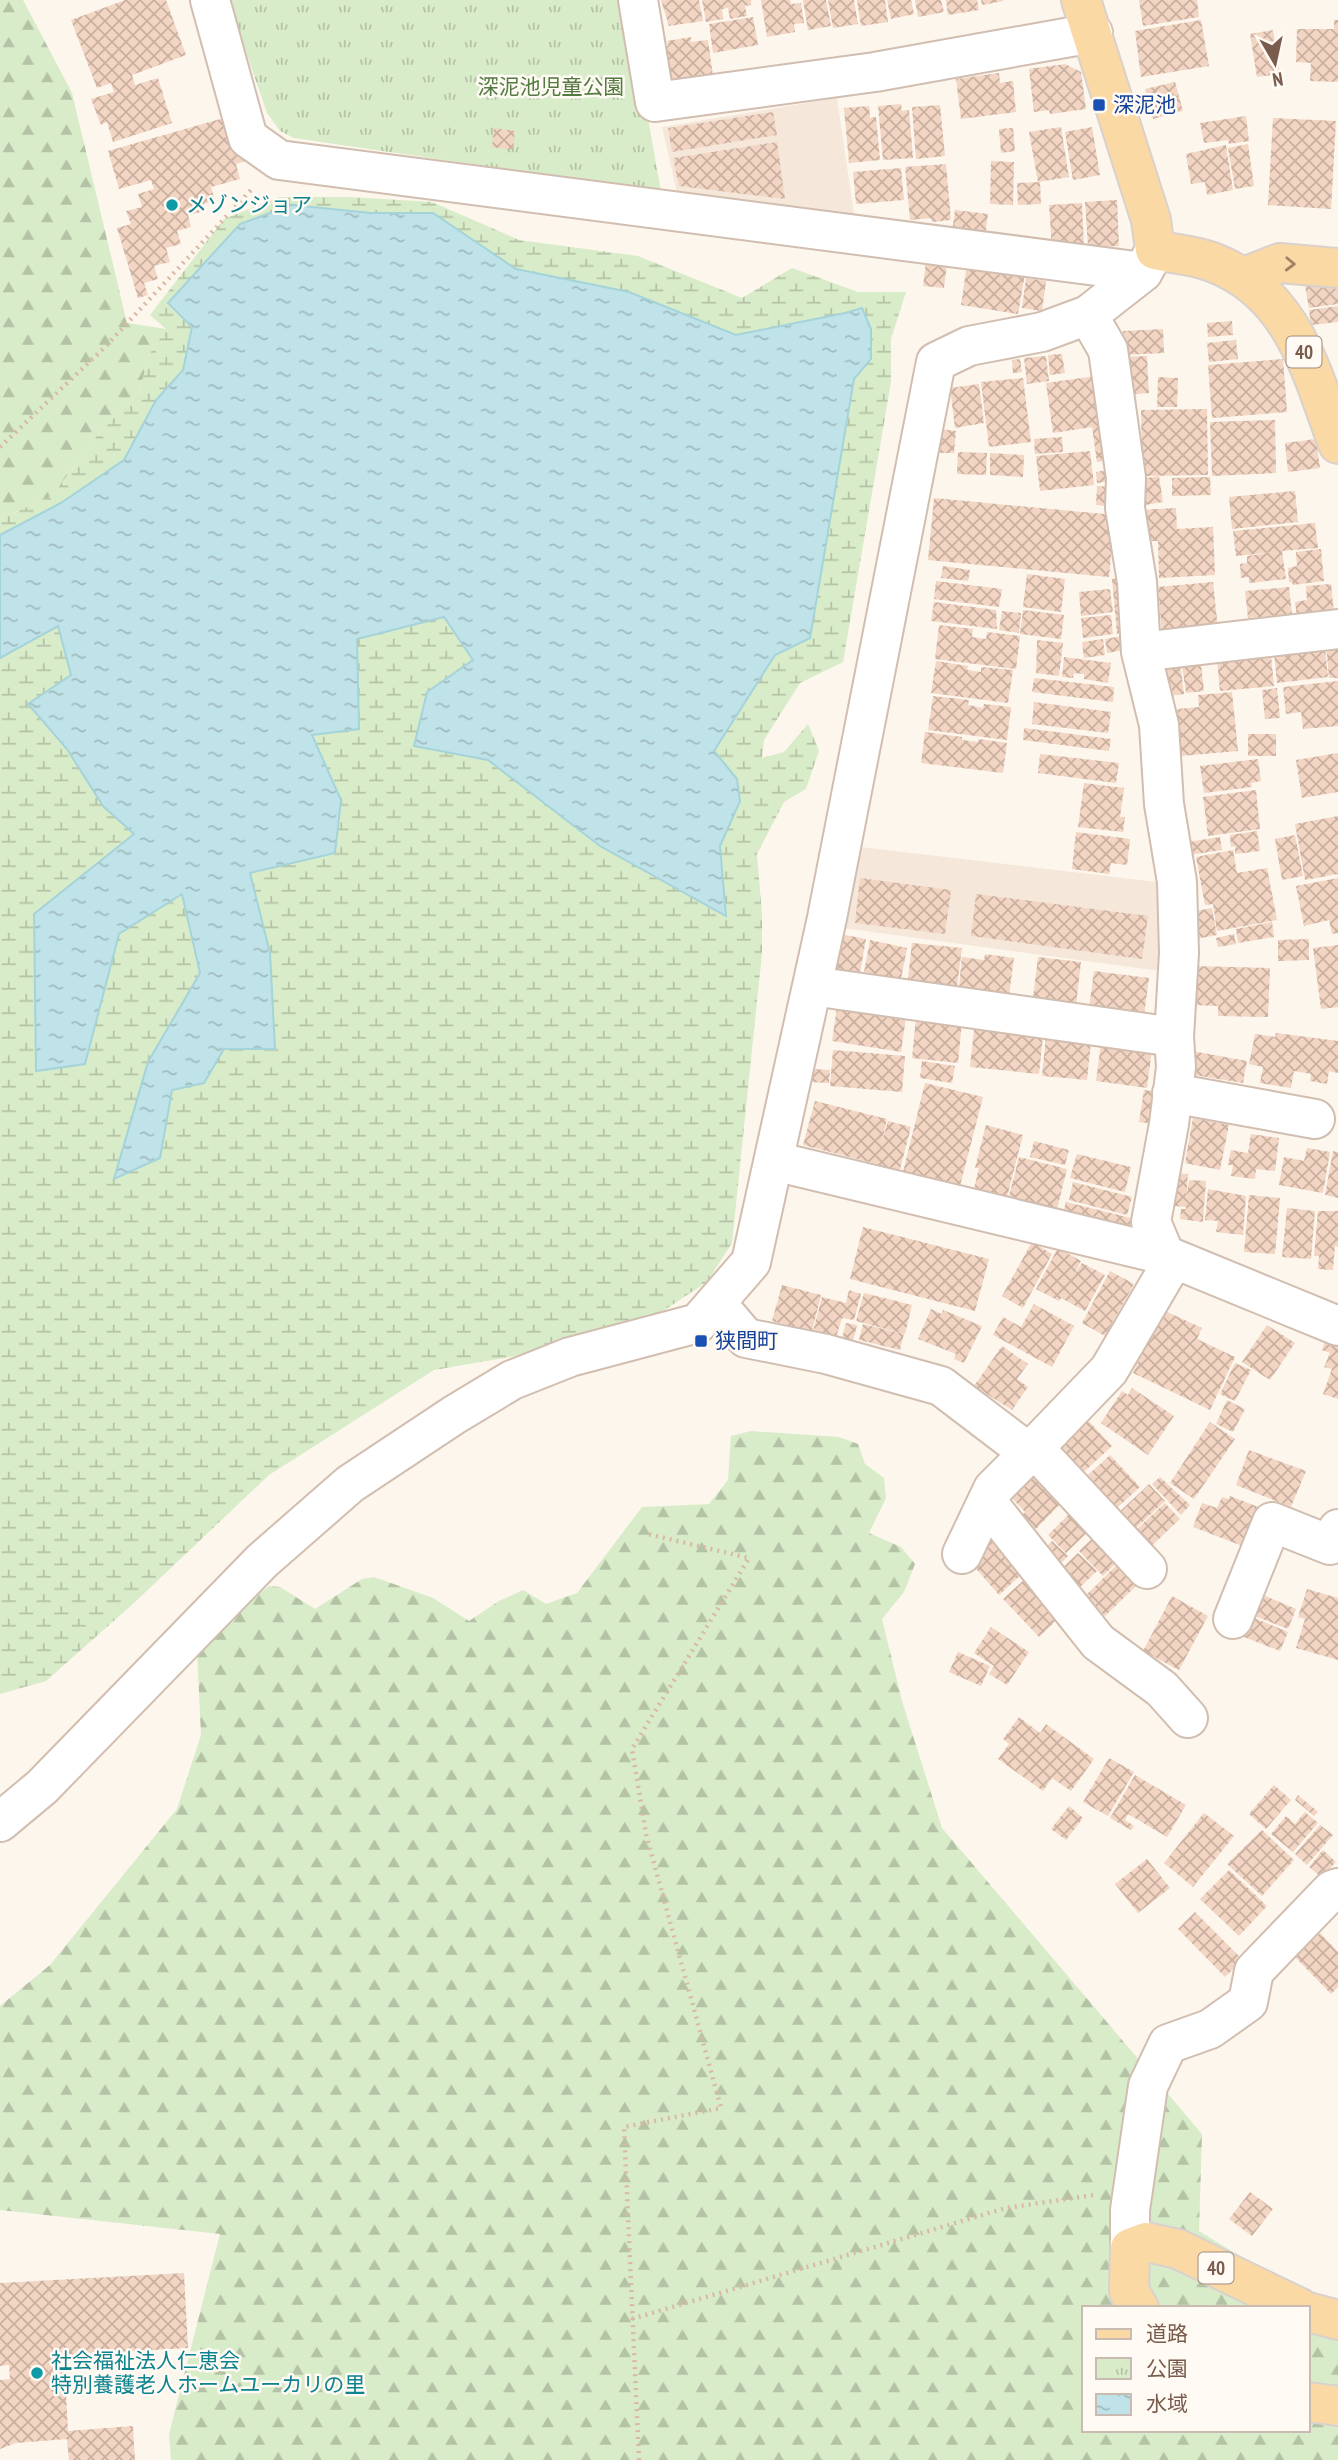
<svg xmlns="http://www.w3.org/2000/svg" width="1338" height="2460" font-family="'PT Sans Narrow','Noto Sans JP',sans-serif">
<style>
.residential{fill:#f5e8da}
.forest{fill:url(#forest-firs);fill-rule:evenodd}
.wetland{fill:url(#wetland-marsh)}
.park{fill:url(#park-tufts)}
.water{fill:url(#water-ripples);stroke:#a5d3da;stroke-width:2}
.building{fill:url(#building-cross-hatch)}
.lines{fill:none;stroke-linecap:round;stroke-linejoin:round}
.minor-casing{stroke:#d1beb0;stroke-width:42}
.major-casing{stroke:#dad1cd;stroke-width:42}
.path{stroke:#d9b8a5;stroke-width:4.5;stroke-dasharray:2 5;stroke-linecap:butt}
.minor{stroke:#fff;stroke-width:38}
.major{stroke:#fbd9a5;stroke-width:38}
.oneway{stroke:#a18267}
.transit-dot{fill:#1a4fb4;stroke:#fffaf3;stroke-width:2.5}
.culture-dot{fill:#0f9aa8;stroke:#fffaf3;stroke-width:2.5}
.labels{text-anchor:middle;stroke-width:5;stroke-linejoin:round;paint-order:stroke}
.shield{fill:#fffaf3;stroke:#a28b7f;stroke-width:2}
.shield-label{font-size:19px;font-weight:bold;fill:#7a5c4d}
.park-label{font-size:21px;fill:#537a41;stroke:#fffaf3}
.transit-label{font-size:21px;fill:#164399;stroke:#fffaf3;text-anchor:start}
.culture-label{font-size:21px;fill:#0d838f;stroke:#fffaf3;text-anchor:start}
</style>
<defs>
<pattern id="forest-firs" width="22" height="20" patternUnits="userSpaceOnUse" patternTransform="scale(1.75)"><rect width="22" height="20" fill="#d8ecc9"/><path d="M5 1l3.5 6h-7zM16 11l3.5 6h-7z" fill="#b4c2a5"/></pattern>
<pattern id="wetland-marsh" width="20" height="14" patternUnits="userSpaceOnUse" patternTransform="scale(1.75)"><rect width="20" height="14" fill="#d8ecc9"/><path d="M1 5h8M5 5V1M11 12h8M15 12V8" fill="none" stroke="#b4c2a5"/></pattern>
<pattern id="park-tufts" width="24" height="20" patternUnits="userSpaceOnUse" patternTransform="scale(1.75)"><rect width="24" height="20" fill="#d8ecc9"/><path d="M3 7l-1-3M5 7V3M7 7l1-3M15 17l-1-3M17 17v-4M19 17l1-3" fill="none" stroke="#b4c2a5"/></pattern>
<pattern id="water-ripples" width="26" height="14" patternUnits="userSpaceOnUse" patternTransform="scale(1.75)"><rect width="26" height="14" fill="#bfe3e8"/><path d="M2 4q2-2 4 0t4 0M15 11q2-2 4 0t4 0" fill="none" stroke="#a0bbbe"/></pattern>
<pattern id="building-cross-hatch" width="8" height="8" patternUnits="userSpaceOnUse" patternTransform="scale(1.75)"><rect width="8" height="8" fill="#f3d5c3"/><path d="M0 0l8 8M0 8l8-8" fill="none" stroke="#cab0a1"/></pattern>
</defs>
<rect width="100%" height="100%" fill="#fdf6ec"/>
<!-- residential -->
<path class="residential" d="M837 98 854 214 677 193 662 127Z
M861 847 1165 883 1167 972 843 928Z"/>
<!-- forest -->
<path class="forest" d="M0 0H23L72 93 127 323 166 329 149 355 140 390 96 437 52 496 0 519Z
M751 1431 839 1437 858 1444 865 1464 884 1478 886 1498 869 1533 901 1547 915 1564 904 1592 882 1619 902 1701 942 1828 1202 2134 1199 2231 1338 2316V2460H171L169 2434 220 2234 0 2210V2006L50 1965 177 1809 201 1735 197 1651 230 1618 269 1586 280 1587 315 1609 362 1579 374 1577 433 1598 469 1621 499 1601 523 1590 546 1604 577 1593 642 1507 709 1504 728 1480 731 1436ZM1084 2308H1308V2430H1084Z"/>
<!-- wetland -->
<path class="wetland" d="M279 197H350L432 202 519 240 638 256 742 298 792 268 858 292H906L891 339V382L843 662 800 683 764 740 762 758 784 752 808 724 819 751 806 789 784 802 757 854 762 914V953L732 1243 707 1282 657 1315 521 1355 434 1370 269 1475 135 1602 46 1681 0 1694V658L57 626 71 676 28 704 67 749 103 806 134 834 34 914 85 1063 119 934 182 894 200 973 148 1062 160 1158 172 1090 204 1083 224 1049 270 953 250 873 341 800 312 735 359 728 357 639 443 616 473 660 427 692 415 746 488 760 600 846 726 915 719 846 740 800 737 779 714 751 775 655 810 638 854 379 871 359 861 308 845 313 736 335 629 292 516 269 433 213H371L168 304 192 327 183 370 156 400 124 460 61 503 0 535V519L52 496 96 437 140 390 149 355 166 329 150 315 224 219Z"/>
<!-- park -->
<path class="park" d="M228 0H627L661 192 294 138 280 131 267 113Z"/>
<!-- water -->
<path class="water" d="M292 205 371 213H433L516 269 629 292 736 335 845 313 862 308 871 329V359L854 379 810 638 775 655 714 751 737 779 740 801 720 846 726 916 600 846 488 760 414 746 427 692 473 660 444 617 357 639 359 729 312 735 341 800 335 853 250 873 270 953 275 1049H224L204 1083 172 1090 160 1158 114 1179 148 1062 200 973 182 894 119 934 85 1064 36 1071 34 914 134 834 103 806 67 749 28 704 71 675 58 626 0 658V535L61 503 124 460 156 400 183 370 192 327 168 303 240 224Z"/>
<!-- building -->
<path class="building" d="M125 0H166L186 55 132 75 135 85 158 78 172 123 113 142 107 122 101 125 91 99 114 92 111 83 97 88 71 20Z
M661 0H699L703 21 669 26Z
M702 0H751V5L745 6 747 16 730 19 728 8 722 9 723 19 706 22Z
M761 0H790L791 4 801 3 804 23 794 24 795 32 767 37Z
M803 0H826L831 26 808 30Z
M828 0H854L858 24 833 28Z
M857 0H885L888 22 861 26Z
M887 0H911L914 14 891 19Z
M915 0H941L944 12 918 17Z
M946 0H977L979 10 948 15Z
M981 0H1003V1L982 5Z
M1139 0H1197L1199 17 1143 26Z
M753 17 758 45 713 53 709 24Z
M1201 20 1209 66 1141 77 1135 31Z
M1334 20H1338V82L1310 81 1311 63 1296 62 1297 29H1334Z
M1273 30 1280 74 1257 77 1250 34Z
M691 37V42L708 40 713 76 668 87 662 47 668 46 667 41Z
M1065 64 1081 72 1086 109 1050 114 1049 110 1034 112 1029 69Z
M999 73 1000 83 1013 81 1016 112 961 119 956 79Z
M1175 82 1183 111 1153 119 1145 89Z
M901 104 902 111 909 110 913 158 883 160 878 106Z
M940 105 945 156 916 159 912 107Z
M869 106 870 118 876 117 880 160 849 163 844 108Z
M773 112 777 135 672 152 668 128Z
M234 115 255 158 236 164 240 179 211 187 215 201 203 204 205 211 188 215 191 227 177 231 181 244 166 248 170 262 154 266 158 279 144 283 148 295 138 298 117 228 131 224 126 211 142 207 138 194 154 189 151 180 119 189 108 151Z
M1246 116 1249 141 1229 144 1228 140 1204 143 1200 123Z
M1273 118 1336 121 1331 209 1268 205Z
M1061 127 1069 177 1038 182 1029 132Z
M1092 127 1100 175 1073 180 1065 132Z
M494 128 515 131 513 150 492 147Z
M1013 128 1015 151 1001 153 999 129Z
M777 142 785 199 679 186 673 158Z
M1248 144 1254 186 1235 189 1228 148Z
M1226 145 1233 190 1207 195 1205 182 1191 184 1186 154Z
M991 161 1014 162 1013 205 990 204Z
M946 164 951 220 932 222 931 218 910 220 905 167Z
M901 168 904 200 856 204 853 172Z
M1040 182 1041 204 1018 205 1017 183Z
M1117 200 1119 246 1088 247 1085 202Z
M1082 203 1084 247 1052 249 1049 205Z
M955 210 988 214 985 237 952 232Z
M926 262 947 264 944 288 923 286Z
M967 265 1025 274 1018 314 961 305Z
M1338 277V304L1309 308 1304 281Z
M1026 278 1046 281 1042 311 1022 308Z
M1338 306V322L1311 325 1309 310Z
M1232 321 1233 335 1208 337 1207 323Z
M1163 329 1164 353 1124 355 1123 331Z
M1236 340 1238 359 1209 362 1207 343Z
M1062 354 1065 373 1050 375 1048 355Z
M1046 356 1049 381 1027 384 1024 358Z
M1147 356 1149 393 1123 395 1120 357Z
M1020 359 1022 372 1013 373 1012 360Z
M1283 359 1287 412 1212 418 1208 365Z
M1103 375 1113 460 1097 462 1092 427 1053 433 1046 383Z
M1158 377 1178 378 1177 407H1157Z
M1023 378 1031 442 989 447 981 382Z
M979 384 984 423 955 428 950 388Z
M1207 409 1208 475 1142 476 1141 410Z
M1275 420 1276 473 1212 476 1210 422Z
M940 429 956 431 954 453H938Z
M1062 437 1063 452 1035 454 1034 439Z
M1316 439 1320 468 1288 472 1285 443Z
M1090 451 1094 485 1040 491 1036 456Z
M958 452 987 453 986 475 957 474Z
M990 453 1024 455 1023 477 990 475Z
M1112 469 1113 481 1097 483 1096 472Z
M1159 476 1163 502 1139 506 1134 480Z
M1210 477 1211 495 1172 496V478Z
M1097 486 1110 487 1109 506 1096 505Z
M1295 491 1298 522 1232 529 1229 497Z
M934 498 1115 515 1109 577 928 560Z
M1176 508 1177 529 1213 527 1215 575 1159 578 1158 541H1143L1140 510Z
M1315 523 1318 548 1282 551 1286 579 1249 583V577L1241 578 1240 564 1247 563V556L1274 552 1236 556 1233 531Z
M1321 549 1324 581 1293 585 1292 582H1289L1288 568 1297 566 1296 552Z
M943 566 970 570 968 581 941 578Z
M1027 574 1065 579 1061 612 1023 607Z
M1125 578 1130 632 1117 634 1112 579Z
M936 581 1002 589 999 607 934 599Z
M1213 582 1218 629 1162 634 1158 587Z
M1331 584 1334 613 1297 617 1295 602 1307 600 1306 586Z
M1289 587 1292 614 1248 618 1245 591Z
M1110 589 1113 612 1081 616 1079 592Z
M934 602 996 610 997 629 931 621Z
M1023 610 1064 615 1061 639 1020 634Z
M1002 611 1021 613 1019 633 999 630Z
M1111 615 1113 634 1083 638 1081 618Z
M939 625 973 629 972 637 986 639 987 632 1020 636 1016 669 935 659Z
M1128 635 1130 649 1107 653 1105 639Z
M1103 639 1105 655 1084 658 1082 642Z
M1037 640 1063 643 1059 676 1036 673Z
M1273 642 1325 648 1328 677 1277 683Z
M1338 643V678H1329L1326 644Z
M1271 655 1274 686 1220 691 1217 660Z
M1064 657 1111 663 1108 683 1084 679V674L1074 673 1073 678 1062 677Z
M936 661 968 666 967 670 981 672V667L1013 670 1008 703 931 693Z
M1180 662 1184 694 1161 697 1157 665Z
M1201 664 1204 691 1186 693 1182 666Z
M1034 678 1114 687 1113 702 1032 692Z
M1338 681V726L1303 729 1301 712 1286 714 1283 687Z
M1277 688 1280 718 1265 719 1262 690Z
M1232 692 1238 751 1181 756 1177 709 1199 707 1198 695Z
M933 696 969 700 968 705 983 708 984 704 1011 707 1007 740 928 730Z
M1034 702 1111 712 1108 733 1032 724Z
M1024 728 1111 739 1109 751 1023 740Z
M925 732 962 737V740L978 742 979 739 1007 743 1003 773 921 763Z
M1248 734H1276V756H1248Z
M1338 753V792L1302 798 1296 760Z
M1040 754 1119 763 1116 783 1038 773Z
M1258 759 1261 781 1251 783 1252 787 1204 793 1200 766Z
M1084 783 1124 788 1120 817H1125L1123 832 1078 827Z
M1256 790 1260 829 1208 836 1203 797Z
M1338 816V874L1305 880 1295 824Z
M1257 831 1260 851 1235 854V846L1231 847 1230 835Z
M1076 832 1130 839 1127 865 1111 863 1109 874 1072 869Z
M1295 835 1303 876 1282 880 1275 839Z
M1220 837 1222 850 1182 856 1181 843Z
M1233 850 1237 873 1267 868 1277 920 1217 931 1213 904 1205 905 1196 857Z
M860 878 951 890 945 934 855 923Z
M1338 878V933L1332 934 1329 920 1304 926 1296 886Z
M976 894 1148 916 1142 959 971 936Z
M1212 908 1217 935 1190 940 1185 913Z
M1272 922 1274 937 1238 943 1236 929Z
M840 934 866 939 858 984 831 979Z
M1234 934 1236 944 1218 947 1216 938Z
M1309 939V960L1278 961V940Z
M870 940 907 948 901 979 864 972Z
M912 943 962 948 956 994 907 987Z
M1338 945V1007L1321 1009 1313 948Z
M985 954 1014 958 1008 1003 979 1000 980 990 959 987 962 957 984 960Z
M1038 957 1081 962 1076 1005 1032 1006Z
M1194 966 1270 968 1268 1017 1218 1016V1006L1193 1005Z
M1094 971 1149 978 1144 1015 1089 1008Z
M837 1007 906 1017 901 1052 832 1041Z
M916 1017 962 1022 958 1063 912 1058Z
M974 1029 1043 1036 1039 1074 970 1067Z
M1276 1033 1338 1041V1073L1329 1071 1327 1084 1310 1081 1311 1074 1294 1071 1291 1088 1260 1083 1263 1067 1249 1064 1255 1034 1275 1037Z
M1046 1036 1091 1042 1087 1080 1042 1076Z
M1101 1043 1152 1049 1147 1088 1096 1081Z
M833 1050 905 1056 902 1092 830 1086Z
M1192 1051 1247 1061 1243 1083 1188 1074Z
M922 1061 955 1066 952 1083 920 1078Z
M811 1069 830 1070 829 1083 810 1082Z
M925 1083 983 1097 960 1186 903 1172Z
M1144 1090 1158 1092 1153 1124 1139 1122Z
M815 1101 887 1119 881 1145 888 1121 911 1127 899 1173 876 1167 877 1164 803 1145Z
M1193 1118 1229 1125 1220 1170 1185 1163Z
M986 1125 1023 1135 1007 1197 974 1189 979 1168H975Z
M1251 1134 1279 1138 1275 1171 1256 1169 1255 1179 1231 1176 1233 1165H1228L1231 1150 1248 1153Z
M1034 1141 1069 1150 1065 1165 1030 1157Z
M1307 1148 1330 1152 1323 1193 1279 1185 1284 1157 1304 1161Z
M1333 1151 1338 1152V1198L1325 1195Z
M1077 1154 1131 1167 1125 1192 1070 1178Z
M1019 1157 1067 1169 1057 1209 1009 1196Z
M1167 1173 1188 1174 1186 1200 1189 1180 1206 1181 1203 1222 1180 1219 1181 1209H1186V1207L1164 1205Z
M1073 1182 1132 1197 1127 1215 1069 1200Z
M1208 1189 1246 1196 1243 1235 1216 1232 1218 1221 1205 1220Z
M1249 1195 1280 1198 1275 1254 1244 1252Z
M1066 1202 1135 1219 1130 1241 1060 1223Z
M1287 1208 1315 1211 1311 1259 1282 1257Z
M1318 1211H1338V1247L1335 1246 1333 1270 1318 1269 1319 1256H1314Z
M863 1227 989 1259 975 1311 850 1279Z
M1032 1242 1052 1254 1023 1308 1002 1296Z
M1058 1248 1081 1261 1074 1275 1082 1263 1105 1275 1085 1311 1061 1298 1059 1301 1036 1289Z
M1110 1271 1134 1284 1105 1336 1082 1323Z
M782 1285 821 1295 811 1335 789 1330 790 1326 772 1321Z
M849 1290 861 1294 854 1320 842 1318 835 1341 812 1335 822 1297 846 1303Z
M864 1293 912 1305 905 1334 856 1321Z
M1034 1304 1074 1326 1052 1367 993 1335 1003 1317 1021 1327Z
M931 1309 942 1314 943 1310 982 1326 964 1363 954 1359 956 1354 918 1339Z
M1163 1310 1202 1328 1197 1339 1235 1357 1210 1410 1133 1373Z
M846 1323 857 1325 852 1345 841 1342Z
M863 1324 904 1334 900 1350 859 1340Z
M1267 1325 1295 1343 1270 1380 1242 1362Z
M1327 1336 1338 1340V1399L1323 1394 1332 1369 1324 1367 1330 1353 1322 1350Z
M1002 1346 1028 1364 1017 1379 1028 1387 1012 1410 974 1386Z
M1235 1363 1251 1370 1235 1401 1220 1394Z
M1132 1388 1174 1416 1148 1455 1101 1423 1122 1391 1128 1395Z
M1227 1400 1245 1409 1233 1432 1216 1424Z
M1080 1412 1112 1446 1074 1481 1043 1447Z
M1210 1422 1235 1439 1194 1499 1170 1483Z
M1249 1450 1306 1471 1291 1507 1236 1485Z
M1110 1455 1140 1487 1107 1517 1077 1485Z
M1032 1471 1062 1502 1036 1529 1022 1515 1025 1512 1009 1495Z
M1160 1477 1190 1505 1181 1515 1152 1484Z
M1149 1484 1165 1501 1126 1537 1111 1520Z
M1230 1496 1261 1508 1245 1547 1193 1527 1202 1503 1217 1508 1222 1497 1229 1499Z
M1165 1503 1180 1519 1142 1555 1126 1539Z
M1076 1507 1094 1526 1066 1553 1048 1535Z
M992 1533 1023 1573 999 1595 965 1556Z
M1098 1533 1122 1557 1103 1576 1079 1551Z
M1052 1541 1068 1556 1057 1567 1042 1551Z
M1078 1553 1097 1571 1078 1589 1060 1570Z
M1125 1557 1140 1572 1130 1581 1136 1586 1105 1616 1085 1596Z
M1026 1578 1061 1616 1039 1637 1003 1599Z
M1307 1589 1338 1598V1660L1296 1648 1305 1619 1298 1617Z
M1256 1592 1296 1609 1288 1629 1247 1613Z
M1172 1596 1208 1616 1179 1670 1143 1651Z
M1247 1615 1288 1632 1280 1651 1239 1635Z
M991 1627 1029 1652 1007 1685 989 1674 994 1666 974 1653Z
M958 1652 990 1666 981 1686 949 1672Z
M1019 1717 1040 1733 1046 1724 1094 1759 1071 1791 1052 1778 1043 1791 998 1759 1009 1744 1003 1739Z
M1109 1758 1134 1772 1108 1816 1083 1802Z
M1135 1775 1186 1805 1167 1837 1128 1814 1125 1820 1134 1826 1131 1830 1110 1818Z
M1274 1785 1291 1800 1266 1829 1249 1814Z
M1298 1795 1318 1812 1314 1816 1295 1800Z
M1069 1806 1083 1818 1066 1840 1051 1829Z
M1305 1812 1318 1823 1293 1852 1271 1834 1286 1816 1295 1824Z
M1204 1813 1234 1836 1193 1887 1164 1863Z
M1320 1825 1333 1835 1307 1865 1295 1854Z
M1262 1830 1294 1860 1262 1896 1227 1864Z
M1323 1850 1336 1862 1321 1877 1309 1867Z
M1147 1859 1170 1888 1138 1913 1115 1884Z
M1229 1870 1267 1906 1239 1936 1200 1899Z
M1195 1912 1243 1960 1225 1977 1178 1929Z
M1320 1933 1338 1952V1987L1331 1994 1295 1957Z
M1250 2192 1273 2209 1252 2236 1229 2219Z
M184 2273 188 2348 64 2355 68 2431 133 2426 135 2460H69L67 2439 16 2443 0 2449V2380L10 2379 9 2365 0 2366V2283Z"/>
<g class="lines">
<defs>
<path id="minor" d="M210 0 248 138 279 160 1143 272
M638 0 655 102 875 72 1093 33
M1088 315 1108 350 1126 478 1125 508 1137 582 1141 652 1159 725 1164 804 1177 882 1179 953 1174 1037 1176 1067 1169 1124 1151 1222 1165 1255
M1141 652 1338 629
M812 986 1174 1037
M1172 1093 1315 1119
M774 1161 1165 1255 1338 1326
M717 1304 746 1338 826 1354 941 1386 1029 1453 1109 1370 1174 1259
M1034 1448 1147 1569
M987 1502 1098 1642 1162 1689 1188 1718
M962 1554 993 1489 1029 1453
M1233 1619 1272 1522 1330 1545 1338 1529
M0 1822 42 1787 262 1561 350 1484 454 1415 512 1380 570 1357 698 1323 751 1262 827 918 936 362 969 346 1042 332 1088 315 1143 272 1155 250
M1130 2248V2210L1148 2086 1168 2044 1210 2029 1248 2002 1254 1971 1332 1890 1338 1888"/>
<path id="major" d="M1081 0 1151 220 1155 250C1173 254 1195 255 1212 262 1293 292 1311 371 1338 444
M1244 277 1280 263 1338 268
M1139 2308 1129 2291 1130 2248 1146 2242 1178 2249 1300 2308
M1308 2312 1338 2320
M1308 2402 1338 2406"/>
</defs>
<!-- minor casing -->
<use href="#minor" class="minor-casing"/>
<!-- major casing -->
<use href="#major" class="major-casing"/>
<!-- path -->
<path class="path" d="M0 447 104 348 252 189
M632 2319 1006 2208 1094 2195
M639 2460 624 2127 721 2108 646 1834 632 1749 749 1558 648 1534"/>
<!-- minor -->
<use href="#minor" class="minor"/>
<!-- major -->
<use href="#major" class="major"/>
</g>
<!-- one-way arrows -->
<defs><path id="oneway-chevron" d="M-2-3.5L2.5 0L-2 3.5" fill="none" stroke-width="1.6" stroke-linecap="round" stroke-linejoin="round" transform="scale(1.75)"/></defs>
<use class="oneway" href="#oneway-chevron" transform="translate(1290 264) rotate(2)"/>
<!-- markers -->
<g class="transit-dot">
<rect x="1092" y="98" width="14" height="14" rx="3.5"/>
<rect x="694" y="1334" width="14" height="14" rx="3.5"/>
</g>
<g class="culture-dot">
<circle cx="172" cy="205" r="7"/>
<circle cx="37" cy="2373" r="7"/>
</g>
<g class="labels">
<!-- shield labels -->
<g class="shield">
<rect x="1286.5" y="336.5" width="35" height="31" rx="5"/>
<rect x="1198.5" y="2252.5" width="35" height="31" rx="5"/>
</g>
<g class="shield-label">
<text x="1304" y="359">40</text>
<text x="1216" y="2275">40</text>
</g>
<!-- park labels -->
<g class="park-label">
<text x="551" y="94">深泥池児童公園</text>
</g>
<!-- transit labels -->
<g class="transit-label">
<text x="1113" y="112">深泥池</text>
<text x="715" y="1348">狭間町</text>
</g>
<!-- culture labels -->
<g class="culture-label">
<text x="186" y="212">メゾンジョア</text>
<text x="51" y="2368">社会福祉法人仁恵会<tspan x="51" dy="24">特別養護老人ホームユーカリの里</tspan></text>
</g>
</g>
<!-- legend -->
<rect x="1082" y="2306" width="228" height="126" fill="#fffaf3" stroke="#cabbb1" stroke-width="2"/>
<rect x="1096" y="2329" width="35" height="10" fill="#fbd9a5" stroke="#cabbb1" stroke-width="2"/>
<text x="1146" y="2341" font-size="21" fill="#7a5c4d">道路</text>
<rect x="1096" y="2358" width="35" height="21" fill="url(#park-tufts)" stroke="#cabbb1" stroke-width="2"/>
<text x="1146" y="2376" font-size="21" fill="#7a5c4d">公園</text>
<rect x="1096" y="2394" width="35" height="21" fill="url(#water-ripples)" stroke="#cabbb1" stroke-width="2"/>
<text x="1146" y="2411" font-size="21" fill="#7a5c4d">水域</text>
<!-- north arrow -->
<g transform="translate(1275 63) rotate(171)" stroke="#fffaf3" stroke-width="5" paint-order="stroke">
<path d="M0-5L12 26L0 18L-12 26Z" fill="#7a5c4d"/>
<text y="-10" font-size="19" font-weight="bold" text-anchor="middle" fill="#7a5c4d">N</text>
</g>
</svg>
